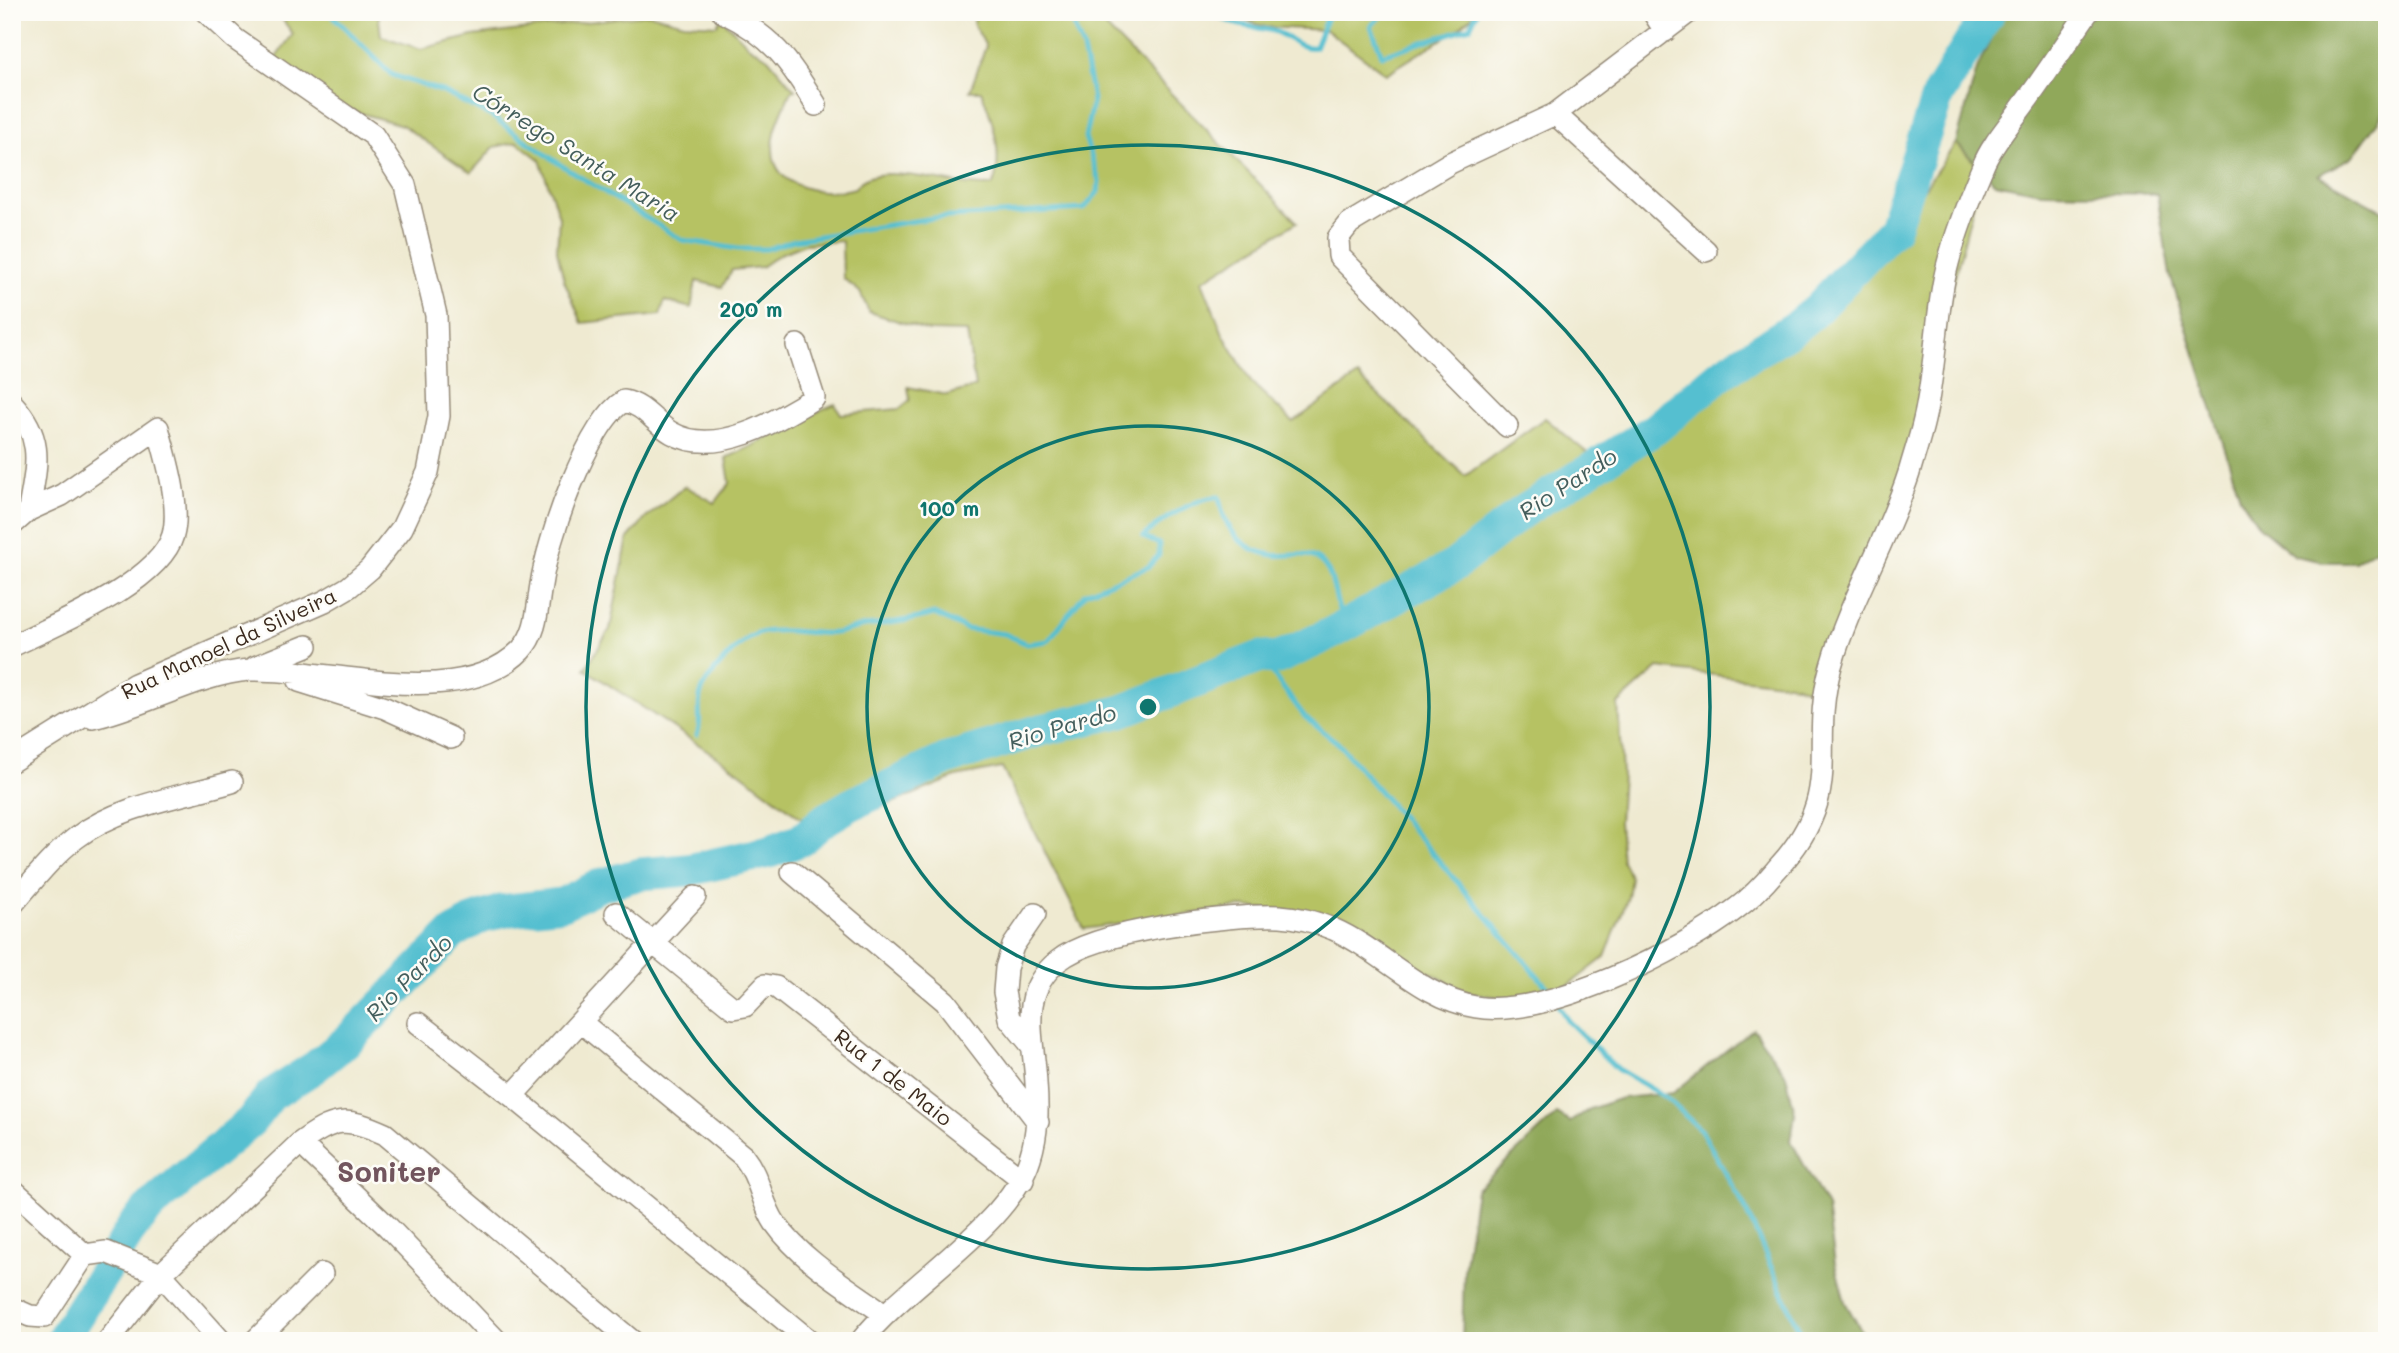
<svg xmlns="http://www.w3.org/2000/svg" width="2399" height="1353" font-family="Mali,sans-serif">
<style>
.green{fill:#b6c264;stroke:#787641;stroke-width:2}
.forest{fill:#90a85a;stroke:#66693c;stroke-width:2}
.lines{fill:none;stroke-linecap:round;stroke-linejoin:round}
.stream{stroke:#55bfd0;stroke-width:5}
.river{stroke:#55bfd0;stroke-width:33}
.minor-casing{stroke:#958a78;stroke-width:24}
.minor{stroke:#fff;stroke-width:21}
.ring{fill:none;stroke:#0f766e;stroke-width:3.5}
.labels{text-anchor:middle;stroke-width:5;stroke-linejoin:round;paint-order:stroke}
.street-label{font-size:21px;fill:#3b2a1e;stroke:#fdfcf7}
.water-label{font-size:23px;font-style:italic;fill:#445e5c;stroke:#fdfcf7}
.district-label{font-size:28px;font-weight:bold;fill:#72555e;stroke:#fdfcf7}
.centre{fill:#0f766e;stroke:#fdfcf7;stroke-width:3.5}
.ring-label{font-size:21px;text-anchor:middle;font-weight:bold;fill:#0f766e;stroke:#fdfcf7;stroke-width:5;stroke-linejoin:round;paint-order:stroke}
</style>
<rect width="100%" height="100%" fill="#fdfcf7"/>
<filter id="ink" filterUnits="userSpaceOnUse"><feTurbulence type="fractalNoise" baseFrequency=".0143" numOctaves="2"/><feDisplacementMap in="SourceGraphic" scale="14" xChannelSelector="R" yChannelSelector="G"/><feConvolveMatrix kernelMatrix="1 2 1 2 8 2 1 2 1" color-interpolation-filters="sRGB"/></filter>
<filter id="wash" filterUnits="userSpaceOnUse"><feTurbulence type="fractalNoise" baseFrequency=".00686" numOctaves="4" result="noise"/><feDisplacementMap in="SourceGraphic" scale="28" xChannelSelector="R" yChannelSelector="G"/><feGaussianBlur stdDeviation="1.57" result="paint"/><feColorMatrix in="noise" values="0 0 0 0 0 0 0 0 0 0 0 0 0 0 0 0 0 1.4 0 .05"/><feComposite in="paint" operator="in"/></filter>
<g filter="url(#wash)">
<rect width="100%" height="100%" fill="#efead1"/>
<!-- green -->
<path class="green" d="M277 12H378L381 36 421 49 473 36 650 14 684 23 717 25 721 18 748 45 768 58 795 90 791 91C783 110 773 128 773 149 773 191 826 196 855 188 876 155 961 192 993 185 1004 156 993 119 981 91H970L986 46 973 23 976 12H1100L1094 15 1297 222 1202 281 1223 334 1251 382 1293 422 1358 376 1465 476 1545 418 1603 466 1684 396 1798 324 1897 227 1956 143 1982 170 1905 475 1819 694 1797 685 1658 668 1618 704 1622 774 1619 822 1622 861 1631 878 1628 897 1605 957 1546 1003 1468 993 1322 915 1242 907 1084 929 1002 768 956 777 820 832 740 772 585 669 610 629 628 538 646 518 685 486 715 503 730 483 726 458C764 442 797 419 835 404L841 414 899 409 910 400 908 387 947 395 975 387 967 332 929 331 869 312 860 292 843 278 842 241 805 244 780 254 761 267 732 270 722 287 696 281 691 308 665 301 660 315 582 323 564 280 557 251 559 217 540 160 517 142 494 147 471 173 402 125 300 96 266 71 293 34Z
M1219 12H1477L1458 29 1386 74 1326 30 1266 27Z"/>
<!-- forest -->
<path class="forest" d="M2003 12H2387V108L2352 157 2318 175 2385 212 2387 542 2355 562H2324L2295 556 2259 526 2240 497 2170 275 2157 194 2040 192 1995 183 1956 143 1977 69Z
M1753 1029 1786 1075 1795 1113 1791 1141 1827 1207 1835 1264 1845 1302 1867 1341H1462L1464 1270 1476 1190 1557 1114 1570 1122 1590 1109 1622 1098 1673 1093Z"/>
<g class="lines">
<!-- stream -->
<path class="stream" d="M329 12 392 75 441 91 491 116 561 165 682 240 738 249H767L794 240 933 218 1084 209 1098 192 1099 181 1085 137 1093 99 1083 49 1074 27 1077 12
M1214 12C1233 28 1250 25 1273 31 1289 35 1296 49 1315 47L1329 12
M1379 12 1380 17 1371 26 1382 55 1470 27 1477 12
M1260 657 1305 717 1338 743 1548 988
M697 735C703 720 696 708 701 693 707 676 741 638 760 633 783 627 811 635 835 633 845 632 855 627 866 626 890 623 911 621 934 614L966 629 1005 634 1027 644 1048 641 1085 593 1148 567 1159 555V544L1143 537C1158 522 1199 495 1219 497 1224 527 1239 550 1273 555 1292 558 1308 548 1323 564 1335 577 1334 599 1341 615L1355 621
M1556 1002 1568 1021 1617 1069 1665 1097 1701 1130 1744 1206 1804 1341"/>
<!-- river -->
<path class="river" d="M61 1341 134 1225 152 1205 251 1121 271 1095 315 1067 348 1040 453 933 475 920 501 911 562 904 600 885 640 874 688 870 769 852 801 840 823 821 850 805 947 759 1041 730 1119 712 1260 657 1278 658 1330 634 1455 565 1522 512 1655 429 1721 374 1794 328 1816 310 1894 228 1938 95 1989 12"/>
</g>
</g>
<g filter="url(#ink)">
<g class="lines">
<defs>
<path id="minor" d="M723 12C772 36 789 60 816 105
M1653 12 1665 31
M1689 12 1555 114 1706 251
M12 403C46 440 36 466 29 510
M1507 426 1339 256 1338 238 1350 223 1450 163 1555 114
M12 525 29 510 62 495 158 428C166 457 181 506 173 535 159 583 55 625 12 646
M255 667 307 646
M299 681 385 708 451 738
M93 718C142 707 202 673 250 670 329 667 459 713 521 650 538 632 537 607 541 585 547 542 587 423 624 401 645 405 654 423 672 433 716 458 777 421 814 398L797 345
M12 761 135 684 325 601 349 587 370 569 402 528 428 472 439 416 436 315 405 185 373 135 235 39 206 12
M792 872 945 1001 1038 1122
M12 905C32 882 52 856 76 838 119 805 181 797 232 782
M616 913 733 1008 745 1006 765 985 776 987 1023 1180
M418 1023 512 1096 810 1341
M582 1023 743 1156C760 1177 761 1202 775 1223 802 1261 847 1287 883 1313
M1032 1046 1009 1018 1004 992 1006 968 1013 946 1035 914
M512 1096 695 897
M300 1143 388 1227 497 1341
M12 1189 85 1255 106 1252 161 1274 108 1341
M12 1308 30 1316 44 1317 85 1255
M221 1341 161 1274 300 1143C334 1118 346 1116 385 1134L632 1341
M255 1341 322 1274
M861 1341C908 1282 1009 1226 1030 1158 1038 1133 1038 1109 1036 1083 1034 1038 1017 994 1058 961 1096 930 1230 914 1280 916 1298 917 1316 922 1333 929 1383 951 1421 998 1476 1007 1545 1019 1682 951 1737 908 1751 898 1765 883 1776 870 1849 791 1807 751 1831 666 1850 599 1888 539 1909 473 1914 455 1920 438 1924 420 1935 374 1935 326 1944 280 1952 241 1968 201 1983 166 1991 146 2007 128 2019 111 2043 79 2065 45 2088 12"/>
</defs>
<!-- minor casing -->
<use href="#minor" class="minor-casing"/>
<!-- minor -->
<use href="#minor" class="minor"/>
</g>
</g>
<!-- distance rings -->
<g class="ring">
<circle cx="1148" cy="707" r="281"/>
<circle cx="1148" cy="707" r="562"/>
</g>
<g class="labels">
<!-- street labels -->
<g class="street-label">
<text transform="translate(229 644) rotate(-25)" y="7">Rua Manoel da Silveira</text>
<text transform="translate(893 1078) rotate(38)" y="7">Rua 1 de Maio</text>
</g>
<!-- water labels -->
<g class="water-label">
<text transform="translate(576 153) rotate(32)" y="8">Córrego Santa Maria</text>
<text transform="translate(1568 484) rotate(-33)" y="8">Rio Pardo</text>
<text transform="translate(1062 727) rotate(-16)" y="8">Rio Pardo</text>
<text transform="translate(409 978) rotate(-45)" y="8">Rio Pardo</text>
</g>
<!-- district labels -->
<g class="district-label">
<text x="389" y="1182">Soniter</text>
</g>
</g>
<circle cx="1148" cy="707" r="10" class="centre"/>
<g class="ring-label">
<text x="751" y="317">200 m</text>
<text x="949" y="516">100 m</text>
</g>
<!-- margin -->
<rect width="2399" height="1353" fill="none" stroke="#fdfcf7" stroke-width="42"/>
</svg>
